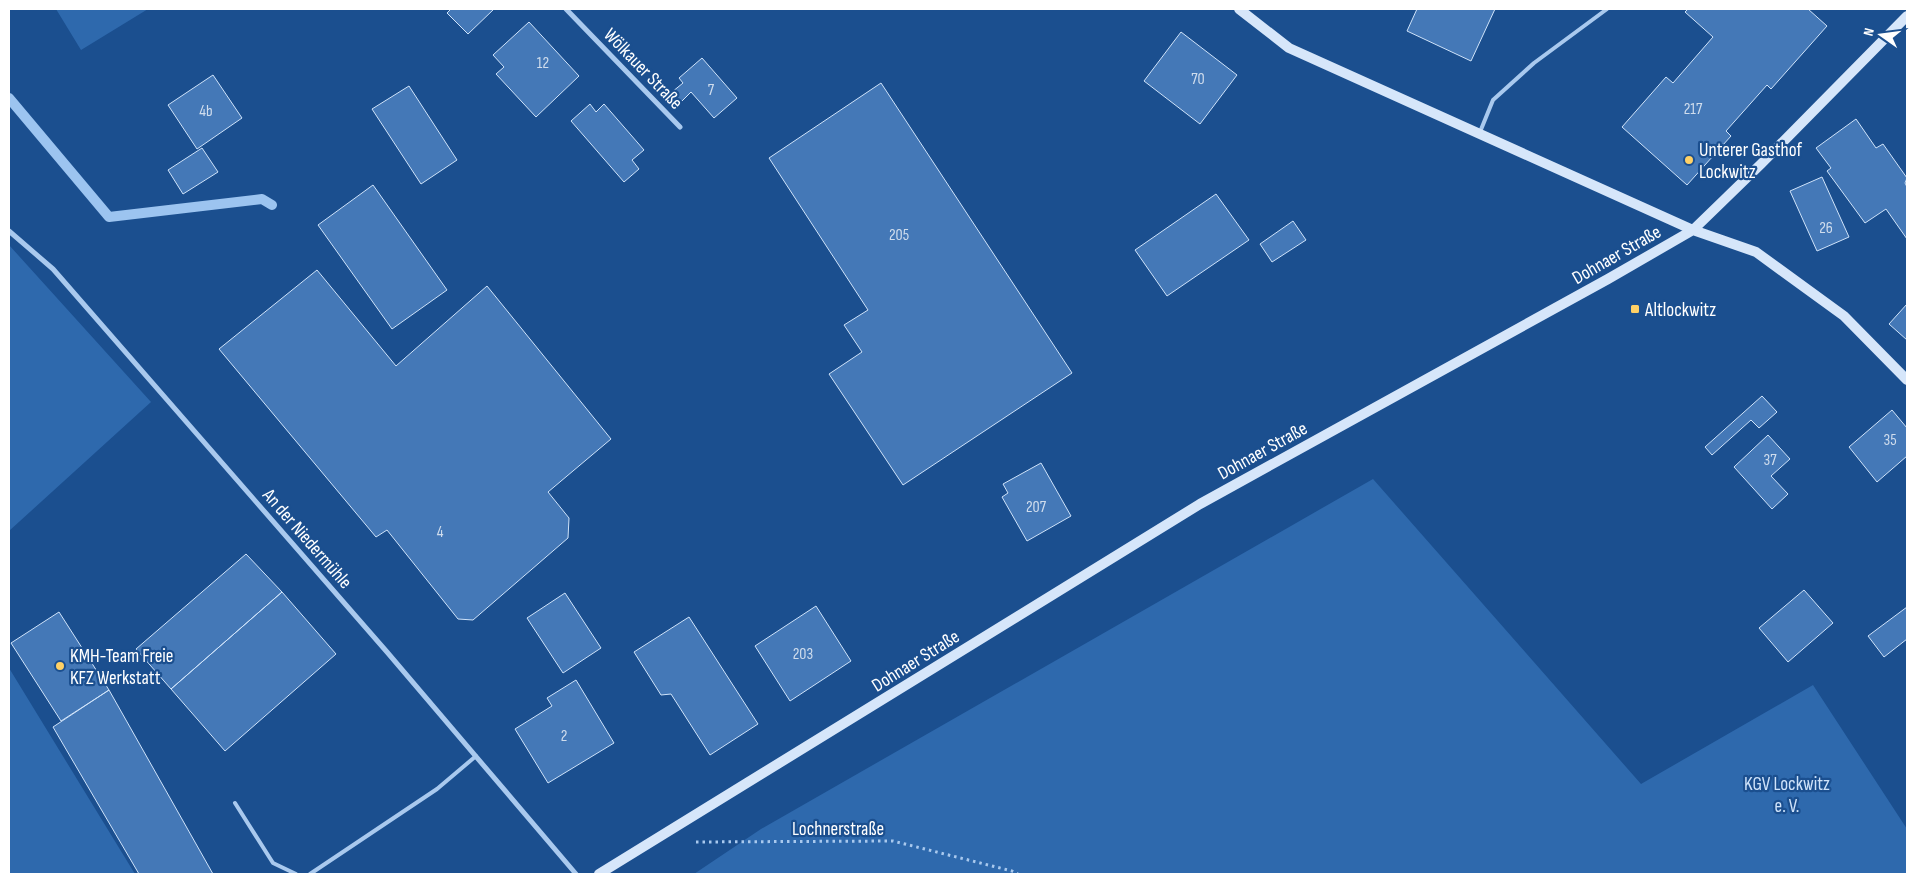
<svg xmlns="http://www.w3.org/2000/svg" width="1916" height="883" font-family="'Sofia Sans Condensed',sans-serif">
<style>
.green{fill:#2e69ad}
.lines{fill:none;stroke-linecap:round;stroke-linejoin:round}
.stream{stroke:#9cc4f0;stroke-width:10}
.building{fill:#4478b7;stroke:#cfe3fa}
.path{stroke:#a9c9ee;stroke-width:3;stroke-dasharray:2.5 4;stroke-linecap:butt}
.lane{stroke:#a9c9ee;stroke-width:4}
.street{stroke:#a9c9ee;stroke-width:5}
.secondary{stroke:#d6e6fa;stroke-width:10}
.poi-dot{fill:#ffd166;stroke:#1b4f8f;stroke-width:2}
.labels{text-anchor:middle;stroke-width:4.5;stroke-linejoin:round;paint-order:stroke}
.number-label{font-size:16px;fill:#d0dded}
.street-label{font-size:19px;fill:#fff;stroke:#1b4f8f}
.poi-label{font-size:19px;fill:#fff;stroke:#1b4f8f;text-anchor:start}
.park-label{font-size:19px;fill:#cfe3fa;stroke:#1b4f8f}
</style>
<rect width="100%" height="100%" fill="#1b4f8f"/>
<!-- green -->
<path class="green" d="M56 9H148L81 50Z
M9 245 151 402 9 531Z
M1373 479 1641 784 1813 685 1907 829V874H694L761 829Z
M9 668 135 874H9Z"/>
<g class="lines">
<!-- stream -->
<path class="stream" d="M9 98 109 217 262 199 272 205"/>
</g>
<!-- building -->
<path class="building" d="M451 9H494L468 34 447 13Z
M1417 9H1495L1471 61 1407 31Z
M1688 9H1808L1827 26 1771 89 1767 85 1726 131 1731 136 1687 185 1622 127 1666 77 1673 83 1713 37 1685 12Z
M529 22 579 76 536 117 496 74 504 67 493 55Z
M1181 32 1237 75 1200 124 1144 81Z
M702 58 737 98 714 118 691 92 681 102 672 92 683 83 679 78Z
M213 75 242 118 197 149 168 105Z
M881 83 1072 373 903 485 829 374 862 352 844 325 868 310 769 158Z
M409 86 457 160 421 184 372 109Z
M590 104 596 112 604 104 644 150 632 160 639 169 624 182 571 121Z
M1856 119 1876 148 1883 144 1907 178 1905 183 1907 187V239L1886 209 1865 223 1827 171 1831 168 1816 148Z
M202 148 218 172 183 194 168 170Z
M1822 177 1849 237 1817 251 1790 191Z
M373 185 447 290 392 329 318 225Z
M1216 194 1249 240 1167 296 1135 250Z
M1293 221 1306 240 1272 262 1260 244Z
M317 270 396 366 487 286 611 439 548 492 569 518 568 538 473 620 458 619 387 530 376 537 219 349Z
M1907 304V340L1889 324Z
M1762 396 1777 412 1759 428 1751 420 1712 455 1705 447Z
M1892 410 1907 428V456L1877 482 1849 447Z
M1768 435 1790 459 1771 476 1788 494 1772 509 1734 467Z
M1041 463 1071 516 1027 541 1002 497 1008 493 1003 484Z
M246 554 282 592 171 689 136 649Z
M1804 590 1833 623 1788 662 1759 628Z
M282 592 336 654 225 751 171 689Z
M565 593 601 648 563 673 527 618Z
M816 606 851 661 790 701 755 646Z
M1907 607V639L1884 657 1868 636Z
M59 612 109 690 61 721 11 643Z
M689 617 758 724 710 755 671 694 661 695 634 652Z
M576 680 614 743 548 783 515 729 552 706 547 698Z
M109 690 213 874H139L53 727Z"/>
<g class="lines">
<!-- path -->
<path class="path" d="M696 842 893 841 1012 871 1018 874"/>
<!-- lane -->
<path class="lane" d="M1480 132 1493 100 1534 63 1607 9
M235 803 273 863 296 874
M310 874 437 789 476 756"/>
<!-- street -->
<path class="street" d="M566 9 680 127
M9 231 53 269 387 652 576 874"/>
<!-- secondary -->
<path class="secondary" d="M1239 9 1289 48 1693 230 1756 252 1844 316 1907 380
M599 874 1200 504 1608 279 1693 230 1761 164 1907 16"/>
</g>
<!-- markers -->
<g class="poi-dot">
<circle cx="1689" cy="160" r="5"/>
<rect x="1630" y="304" width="10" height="10" rx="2.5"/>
<circle cx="60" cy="666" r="5"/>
</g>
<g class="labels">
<!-- number labels -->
<g class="number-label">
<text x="543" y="68">12</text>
<text x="1198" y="84">70</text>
<text x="711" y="95">7</text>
<text x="1693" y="114">217</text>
<text x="206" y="116">4b</text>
<text x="1826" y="233">26</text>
<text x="899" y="240">205</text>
<text x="1890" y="445">35</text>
<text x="1770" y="465">37</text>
<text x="1036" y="512">207</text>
<text x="440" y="537">4</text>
<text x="803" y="659">203</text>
<text x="564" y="741">2</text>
</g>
<!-- street labels -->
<g class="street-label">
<text transform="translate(644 68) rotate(46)" y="7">Wölkauer Straße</text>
<text transform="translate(1616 254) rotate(-30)" y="7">Dohnaer Straße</text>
<text transform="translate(1262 450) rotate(-29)" y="7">Dohnaer Straße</text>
<text transform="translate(308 538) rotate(49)" y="7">An der Niedermühle</text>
<text transform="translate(915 660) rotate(-32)" y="7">Dohnaer Straße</text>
<text x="838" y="835">Lochnerstraße</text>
</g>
<!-- poi labels -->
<g class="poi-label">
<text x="1699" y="156">Unterer Gasthof<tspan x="1699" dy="22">Lockwitz</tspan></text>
<text x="1645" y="316">Altlockwitz</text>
<text x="70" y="662">KMH-Team Freie<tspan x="70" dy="22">KFZ Werkstatt</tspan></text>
</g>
<!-- park labels -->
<g class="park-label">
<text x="1787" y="790">KGV Lockwitz<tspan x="1787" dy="22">e. V.</tspan></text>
</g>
</g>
<!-- border -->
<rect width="1916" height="883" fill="none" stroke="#ffffff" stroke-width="20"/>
<!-- north arrow -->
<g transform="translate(1881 35) rotate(284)" stroke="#1b4f8f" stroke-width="4" paint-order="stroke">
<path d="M0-4L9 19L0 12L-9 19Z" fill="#ffffff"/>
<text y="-8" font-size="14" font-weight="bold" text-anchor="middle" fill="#ffffff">N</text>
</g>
</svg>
